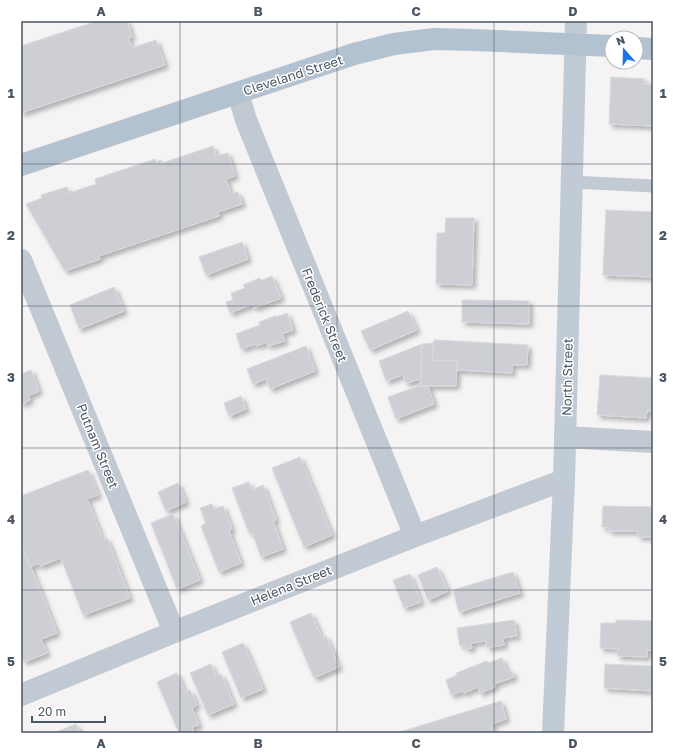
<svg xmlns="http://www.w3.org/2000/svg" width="674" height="754" font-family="'Golos Text',sans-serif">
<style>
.building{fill:#cdcfd5;stroke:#d7d9de;filter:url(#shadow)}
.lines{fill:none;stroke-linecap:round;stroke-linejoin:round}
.lane{stroke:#c1cad2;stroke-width:13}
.street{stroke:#c1cad2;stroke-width:22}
.secondary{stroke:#c1cbd6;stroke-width:22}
.primary{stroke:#b3c2d1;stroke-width:22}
.grid{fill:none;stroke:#4a5661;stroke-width:1;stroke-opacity:0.55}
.labels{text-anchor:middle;stroke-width:3;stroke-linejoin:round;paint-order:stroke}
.street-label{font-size:13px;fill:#4a5661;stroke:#fff}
.neatline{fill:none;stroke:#4a5661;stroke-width:1.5}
.grid-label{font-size:13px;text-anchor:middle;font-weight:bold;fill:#4a5661}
</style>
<defs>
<filter id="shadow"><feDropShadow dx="3.5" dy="3.5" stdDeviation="2" flood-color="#0004"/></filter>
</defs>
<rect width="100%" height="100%" fill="#f5f3f3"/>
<!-- building -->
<path class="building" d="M97 21H127L132 37H128L132 48 156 40 165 65 21 113V46Z
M611 77 645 79 644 84H653V126L609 124Z
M213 146 216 156 228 153 235 176 226 179 231 194 238 192 242 204 218 212 219 216 99 256 100 259 65 271 26 204 42 198 41 195 67 187 69 193 96 184 95 179 155 159 156 162 161 160 162 163Z
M606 210 653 212V277L603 275Z
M446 218H474L472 285 436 284 437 233H445Z
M242 242 248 259 206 275 199 257Z
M272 276 281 298 254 308 253 304 230 313 226 302 233 300 231 293 245 288 243 285 260 278 261 281Z
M114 287 124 311 79 329 70 305Z
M462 300 529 301V324L462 322Z
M408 311 417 330 370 350 361 331Z
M287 313 293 330 282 334 285 341 268 346 267 342 256 346 255 344 241 349 236 334 260 325 259 322 275 316 276 317Z
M434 340 528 345 527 365H512V373L457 370V361L432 360Z
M433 343 432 360 457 361 456 386H419L421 379 422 344Z
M422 344 421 379 406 383 403 375 386 381 379 361Z
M306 346 315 371 270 389 266 379 253 384 247 369Z
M31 370 39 391 28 396 30 400 21 404V374Z
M600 375 653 378V411H647L646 418 597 415Z
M419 386H428L434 404 396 419 388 397Z
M241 396 246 409 229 416 224 403Z
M300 457 332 535 304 547 272 468Z
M88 470 98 495 87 499 103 540 107 538 130 598 83 615 61 558 40 566 39 563 30 567 21 542V496Z
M249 482 252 490 263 485 276 520 273 521 283 549 261 557 252 532 249 533 232 488Z
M178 483 186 502 166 511 158 492Z
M212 504 214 509 223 506 232 529 229 531 241 563 219 572 201 526 206 523 200 508Z
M603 506 653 507V537H638V531H609V527H602Z
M173 514 200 580 177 589 151 523Z
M21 542 57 633 41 639 47 653 24 662 21 654Z
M437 567 448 591 428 600 418 575Z
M513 572 520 593 459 612 453 590Z
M410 574 421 602 404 608 393 580Z
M311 613 322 638 326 636 339 667 314 678 290 622Z
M514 620 517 636 503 638 504 645 487 648 486 641 471 643 472 648 466 649 465 645 460 646 457 628Z
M616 620 653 621V650H647V657L617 656 618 649 600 648 601 623H616Z
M243 643 263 689 241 698 222 652Z
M502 658 507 672 512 671 514 677 494 684 495 687 480 693 478 687 464 693 463 691 451 695 446 680 457 675 456 673 487 661 488 663Z
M211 664 216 676 221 674 234 704 208 715 190 673Z
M605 664 653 666V691L604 688Z
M177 673 185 692 190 690 197 705 192 708 199 725 192 727 194 733H179L157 682Z
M501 701 506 719 492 724 494 731 487 733H400V732Z
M76 724 80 733H60L59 731Z"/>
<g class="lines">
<!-- lane -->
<path class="lane" d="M572 182 653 186"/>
<!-- street -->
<path class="street" d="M238 93 246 120 415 536
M21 260 174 632
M565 437 653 442
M21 695 174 632 415 536 564 480"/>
<!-- secondary -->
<path class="secondary" d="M553 733 564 480 576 21"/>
<!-- primary -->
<path class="primary" d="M636 48 653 49
M21 165 354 54 394 44 434 39 473 40 612 46"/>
</g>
<!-- grid -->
<path class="grid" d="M180 21V733M337 21V733M494 21V733M21 164H653M21 306H653M21 448H653M21 590H653"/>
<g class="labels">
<!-- street labels -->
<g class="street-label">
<text transform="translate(293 75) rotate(-18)" y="5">Cleveland Street</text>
<text transform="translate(325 315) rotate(68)" y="5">Frederick Street</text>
<text transform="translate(567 377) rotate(-89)" y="5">North Street</text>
<text transform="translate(98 446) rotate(68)" y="5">Putnam Street</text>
<text transform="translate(291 585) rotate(-22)" y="5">Helena Street</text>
</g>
</g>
<!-- border -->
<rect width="674" height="754" fill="none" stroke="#ffffff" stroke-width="44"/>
<!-- north arrow -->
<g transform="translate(624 50) rotate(340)"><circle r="19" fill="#ffffff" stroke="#b7bbc0"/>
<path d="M0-3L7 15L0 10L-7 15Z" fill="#1a73e8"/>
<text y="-6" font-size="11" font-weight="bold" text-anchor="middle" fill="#4a5661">N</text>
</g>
<!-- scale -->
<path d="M32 716v6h73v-6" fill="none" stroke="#4a5661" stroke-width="2"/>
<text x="38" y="716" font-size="12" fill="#4a5661" stroke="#ffffff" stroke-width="3" paint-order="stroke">20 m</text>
<rect x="22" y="22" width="630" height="710" class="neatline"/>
<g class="grid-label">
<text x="101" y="16">A</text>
<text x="258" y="16">B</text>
<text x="416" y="16">C</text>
<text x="573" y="16">D</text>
<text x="11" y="98">1</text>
<text x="663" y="98">1</text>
<text x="11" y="240">2</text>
<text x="663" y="240">2</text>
<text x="11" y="382">3</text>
<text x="663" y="382">3</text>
<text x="11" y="524">4</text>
<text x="663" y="524">4</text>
<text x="11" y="666">5</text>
<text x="663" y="666">5</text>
<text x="101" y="748">A</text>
<text x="258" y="748">B</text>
<text x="416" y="748">C</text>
<text x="573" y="748">D</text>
</g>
</svg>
